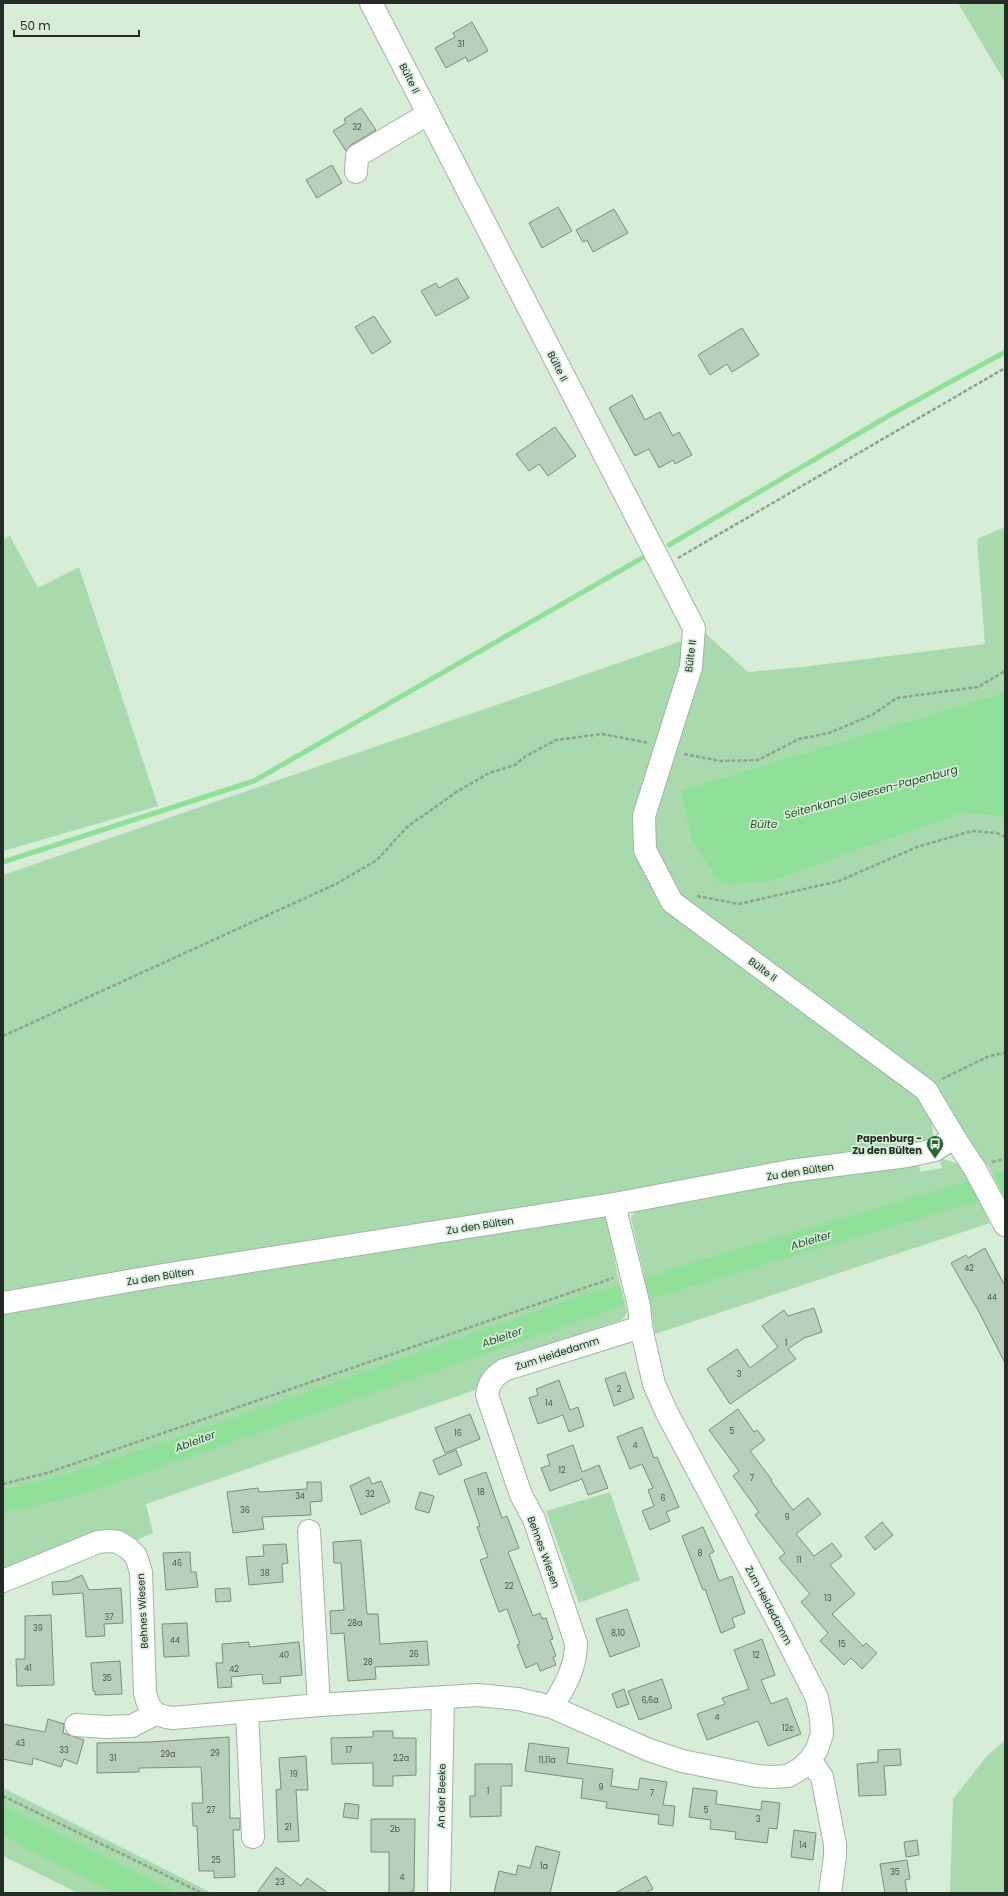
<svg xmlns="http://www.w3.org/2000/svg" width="1008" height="1896" font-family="Poppins,sans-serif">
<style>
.green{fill:#a9daae}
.water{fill:#90e09a}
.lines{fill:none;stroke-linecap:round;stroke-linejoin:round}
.stream{stroke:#90e09a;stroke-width:5}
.building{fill:#b9cfbb;stroke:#7b8f7c}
.minor-casing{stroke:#a0b5a2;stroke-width:24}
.path{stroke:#90a191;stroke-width:2.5;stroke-dasharray:4 2;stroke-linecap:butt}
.minor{stroke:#fff;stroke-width:22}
.labels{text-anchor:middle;stroke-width:3.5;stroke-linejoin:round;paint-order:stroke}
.number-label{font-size:8px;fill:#49564a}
.street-label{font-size:10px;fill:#242d25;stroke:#d7edd8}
.poi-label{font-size:10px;font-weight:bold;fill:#242d25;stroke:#d7edd8;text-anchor:end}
.water-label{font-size:11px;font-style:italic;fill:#20562a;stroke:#d7edd8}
</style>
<rect width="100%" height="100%" fill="#d7edd8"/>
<!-- green -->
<path class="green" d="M958 3H1005V82Z
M1005 527V692L681 790 772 881 963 813 1005 817V1199L988 1165 983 1166 932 1118 933 1135 930 1141 606 1215 619 1282 627 1310 625 1317 622 1320 498 1361 483 1372 478 1389 146 1504 153 1533 137 1540 119 1530 108 1529 84 1536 3 1570V875L705 633 748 672 802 667 985 644 977 539Z
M10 536 38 588 79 567 158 806 3 851V540Z
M940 1158 959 1164 965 1172 990 1223 655 1334 650 1302 631 1218 635 1211 643 1204 919 1162 920 1172 942 1168Z
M610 1492 640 1580 579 1603 546 1511Z
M1005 1740V1893H950L953 1799 987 1756Z
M3 1788 212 1893H78L3 1856Z"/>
<!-- water -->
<path class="water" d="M1005 692V817L963 813 772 881 720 884 691 838 681 790Z
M1005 1170V1195L1004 1196 992 1174Z
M969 1181 979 1201 649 1299 644 1279 674 1268Z
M620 1285 625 1304 611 1310 80 1495 3 1513V1490L47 1480 162 1443 588 1293Z
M3 1805 178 1893H115L25 1848 3 1834Z"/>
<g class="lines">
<!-- stream -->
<path class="stream" d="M669 545 890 415 1005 352
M3 862 254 781 642 558"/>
</g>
<!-- building -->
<path class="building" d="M472 22 488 51 468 62 466 57 446 68 435 48 455 37 453 33Z
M361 108 376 130 351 145 346 151 333 131 346 123 344 119Z
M332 165 342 183 317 198 306 180Z
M558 207 572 231 542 248 529 223Z
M614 209 628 233 593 252 587 240 583 242 576 230Z
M457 278 469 298 436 316 421 291 436 283 439 288Z
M374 316 391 342 372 354 355 327Z
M742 328 759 355 732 372 727 364 710 375 698 355Z
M632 395 645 420 660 412 673 436 679 432 692 455 675 464 673 460 659 468 649 449 635 456 609 408Z
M555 427 576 456 548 476 539 464 529 471 516 454Z
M985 1248 1005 1286V1363L979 1312 951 1263 966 1255 968 1258Z
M814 1308 822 1332 804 1338 788 1349 796 1359 730 1404 707 1369 737 1349 750 1368 778 1347 762 1326 784 1310 788 1316Z
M625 1372 634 1398 614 1406 605 1379Z
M559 1380 570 1410 578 1407 584 1426 569 1432 563 1415 538 1424 529 1398 538 1395 536 1389Z
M738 1409 754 1432 757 1430 765 1440 750 1451 772 1480 771 1481 793 1510 808 1498 821 1514 796 1534 814 1556 832 1543 842 1556 830 1565 855 1594 832 1614 863 1646 866 1643 877 1653 862 1669 851 1658 844 1665 820 1641 828 1633 801 1602 810 1594 779 1558 785 1553 755 1515 759 1512 733 1476 739 1471 709 1430Z
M470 1414 480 1439 445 1453 435 1428Z
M642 1427 654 1458 657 1457 679 1507 666 1512 670 1521 650 1530 642 1511 654 1506 648 1490 653 1488 642 1464 630 1469 617 1437Z
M573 1445 582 1472 599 1465 608 1488 588 1495 582 1479 550 1491 541 1468 550 1465 547 1455Z
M456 1450 462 1465 439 1475 433 1460Z
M486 1472 502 1518 507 1516 519 1548 508 1552 533 1616 540 1613 542 1619 546 1618 553 1639 550 1640 556 1656 553 1657 556 1665 540 1671 537 1663 526 1668 517 1645 520 1644 507 1609 499 1612 480 1560 488 1557 477 1527 480 1526 464 1480Z
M369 1477 372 1484 381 1481 390 1502 361 1515 350 1486Z
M307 1482H321L322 1501 310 1502 311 1515 262 1517 264 1529 233 1533 227 1492 258 1488 259 1492 307 1489Z
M420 1492 434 1496 429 1513 415 1509Z
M882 1522 893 1535 875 1550 865 1537Z
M703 1527 714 1552 709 1554 719 1581 732 1576 745 1613 732 1618 735 1627 721 1633 705 1589 703 1590 682 1536Z
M361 1540 367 1614H378L380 1644 427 1641 429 1665 375 1667 376 1679 348 1681 344 1633 331 1634 330 1611 344 1610 341 1563H334L333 1542Z
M286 1544 288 1563 282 1564 283 1582 249 1585 246 1557 264 1556 263 1545Z
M190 1552 191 1572H196L198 1587 166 1590 163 1553Z
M82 1575 89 1590 121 1588 123 1623 104 1624 105 1636 86 1637 83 1593 53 1595 52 1582 69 1581Z
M230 1588 231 1601 216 1602 215 1589Z
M627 1609 640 1646 610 1657 596 1619Z
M51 1615 54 1685 17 1686 16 1659H25V1616Z
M187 1623 189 1656 164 1657 162 1624Z
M762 1639 775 1675 761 1680 771 1704 787 1698 801 1734 768 1746 758 1721 707 1740 697 1714 725 1704 722 1698 749 1689 734 1650Z
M249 1642V1647L299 1642 302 1675 280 1677 281 1683 263 1684 262 1674 231 1677 232 1687 218 1688 216 1663H223L222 1644Z
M120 1661 122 1694 95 1695V1691H93L91 1663Z
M662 1679 672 1708 639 1720 628 1691Z
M624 1689 629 1704 617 1708 612 1694Z
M48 1719 64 1724 63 1733 84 1740 77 1764 64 1759 61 1767 33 1758 32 1765 3 1759V1724L45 1732Z
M373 1731H393V1738H416V1775L393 1776V1786H373V1763L332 1764 331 1738 373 1737Z
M229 1737 230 1818H240V1830H233L235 1877 214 1878V1871H199L197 1826H193L192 1803H203L201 1767 139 1768V1772L97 1773V1743L150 1742Z
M529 1743 569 1748 567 1763 613 1769 611 1786 638 1790 640 1778 667 1782 663 1805 675 1806 673 1826 658 1824 659 1815 606 1808 607 1802 581 1798 583 1779 525 1771Z
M900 1749 901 1765 884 1766 886 1795 859 1796 857 1764 878 1762V1750Z
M306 1756 308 1790H296L299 1841 278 1842 276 1790 281 1789 279 1758Z
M475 1764H512V1786H501V1816L470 1817V1796H475Z
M693 1788 717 1791 716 1804 761 1810 762 1801 780 1803 777 1829 769 1828 767 1843 735 1839 736 1832 710 1829 711 1820 689 1817Z
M345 1803 359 1805 358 1819 343 1817Z
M371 1819H415L414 1891H411V1893H389V1852H371Z
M794 1830 816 1833 813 1860 791 1857Z
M917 1840 919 1855 906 1857 904 1842Z
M536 1846 560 1852 550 1893H494L499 1871 516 1875 518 1865 530 1868Z
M907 1860 910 1879 905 1880 907 1893H885L880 1864Z
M276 1867 301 1886 307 1878 328 1893H257Z
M646 1876 653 1889 645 1893H615Z"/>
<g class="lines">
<defs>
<path id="minor" d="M371 3 694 628 691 667 644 816 645 850 672 902 926 1090 954 1137 975 1169 1005 1225
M356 172 357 156 428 114
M614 1204 639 1306 641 1327 654 1384 667 1413 784 1633 817 1698 821 1719 822 1734 817 1749 810 1760 822 1777 835 1844V1856L830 1893
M3 1303 163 1275 614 1204 790 1171 907 1156 935 1150 954 1137
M309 1531 319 1705
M3 1581 98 1542 109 1541 118 1542 128 1548 136 1556 141 1572 145 1693C149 1711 155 1716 173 1718L319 1705 478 1695 518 1699 552 1707 649 1750 682 1761 757 1776 773 1777 788 1776 800 1769 810 1760
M552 1707C565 1686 576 1668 576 1643L534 1519 521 1495 487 1395C489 1383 493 1377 504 1370L641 1327
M247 1712 253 1837
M76 1725 106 1727 132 1726 155 1714
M439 1893 443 1698"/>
</defs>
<!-- minor casing -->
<use href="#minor" class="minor-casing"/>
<!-- path -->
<path class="path" d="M678 558 1005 368
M684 754 720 761 758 760 799 739 829 733 872 715 897 698 978 687 1005 671
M697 896 739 904 839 881 917 847 972 831 997 833 1005 837
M3 1036 336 884 377 860 407 827 458 791 489 773 515 765 526 756 556 740 602 734 649 743
M942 1079 989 1056 1005 1053
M992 1162 1005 1159
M3 1484 47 1473 613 1278
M3 1796 202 1893"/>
<!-- minor -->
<use href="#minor" class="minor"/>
</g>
<!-- icons -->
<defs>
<symbol id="bus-pin" viewBox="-11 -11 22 30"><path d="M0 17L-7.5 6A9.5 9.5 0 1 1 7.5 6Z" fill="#266933" stroke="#d7edd8"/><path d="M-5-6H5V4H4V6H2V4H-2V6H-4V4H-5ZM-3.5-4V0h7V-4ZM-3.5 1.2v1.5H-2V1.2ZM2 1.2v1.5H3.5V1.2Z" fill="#fff"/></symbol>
</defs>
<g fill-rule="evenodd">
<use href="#bus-pin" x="925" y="1134" width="20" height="27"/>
</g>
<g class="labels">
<!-- number labels -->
<g class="number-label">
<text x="461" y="47">31</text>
<text x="357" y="130">32</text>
<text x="969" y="1271">42</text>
<text x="992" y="1300">44</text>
<text x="786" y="1346">1</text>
<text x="739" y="1377">3</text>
<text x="619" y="1392">2</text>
<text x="549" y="1406">14</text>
<text x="732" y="1434">5</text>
<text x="458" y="1436">16</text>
<text x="635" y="1448">4</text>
<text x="562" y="1473">12</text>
<text x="752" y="1481">7</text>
<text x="481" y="1495">18</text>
<text x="370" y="1497">32</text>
<text x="300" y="1499">34</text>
<text x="663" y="1501">6</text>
<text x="245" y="1513">36</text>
<text x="787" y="1520">9</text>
<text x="700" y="1556">8</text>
<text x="799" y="1563">11</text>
<text x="177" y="1566">46</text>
<text x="265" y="1576">38</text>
<text x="509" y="1589">22</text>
<text x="828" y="1601">13</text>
<text x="109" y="1620">37</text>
<text x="355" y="1626">28a</text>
<text x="38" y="1631">39</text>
<text x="618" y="1636">8,10</text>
<text x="175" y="1643">44</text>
<text x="842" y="1647">15</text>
<text x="414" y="1657">26</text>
<text x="284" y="1658">40</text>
<text x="756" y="1658">12</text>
<text x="368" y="1665">28</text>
<text x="28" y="1671">41</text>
<text x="234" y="1672">42</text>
<text x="107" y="1681">35</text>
<text x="650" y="1703">6,6a</text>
<text x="717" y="1720">4</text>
<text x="788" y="1731">12c</text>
<text x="20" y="1746">43</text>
<text x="64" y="1753">33</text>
<text x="349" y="1753">17</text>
<text x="215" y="1756">29</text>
<text x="168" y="1757">29a</text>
<text x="113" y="1761">31</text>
<text x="401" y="1761">2,2a</text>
<text x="547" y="1763">11,11a</text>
<text x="294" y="1777">19</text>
<text x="601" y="1790">9</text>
<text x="488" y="1794">1</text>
<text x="652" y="1796">7</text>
<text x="211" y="1813">27</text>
<text x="706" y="1813">5</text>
<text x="758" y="1822">3</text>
<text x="288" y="1830">21</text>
<text x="395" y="1832">2b</text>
<text x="803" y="1848">14</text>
<text x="216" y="1863">25</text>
<text x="544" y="1869">1a</text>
<text x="895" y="1875">35</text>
<text x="402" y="1880">4</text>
<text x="280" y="1885">23</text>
</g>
<!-- street labels -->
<g class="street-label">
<text transform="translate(410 78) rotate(63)" y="4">Bülte II</text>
<text transform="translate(558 366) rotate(63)" y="4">Bülte II</text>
<text transform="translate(690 656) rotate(-83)" y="4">Bülte II</text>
<text transform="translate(763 969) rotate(36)" y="4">Bülte II</text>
<text transform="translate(800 1171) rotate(-9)" y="4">Zu den Bülten</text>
<text transform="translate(480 1225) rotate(-9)" y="4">Zu den Bülten</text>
<text transform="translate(160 1276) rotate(-9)" y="4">Zu den Bülten</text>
<text transform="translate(557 1353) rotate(-18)" y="4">Zum Heidedamm</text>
<text transform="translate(544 1552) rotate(70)" y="4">Behnes Wiesen</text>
<text transform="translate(769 1605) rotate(62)" y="4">Zum Heidedamm</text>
<text transform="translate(142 1611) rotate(-93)" y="4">Behnes Wiesen</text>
<text transform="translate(441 1796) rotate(-89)" y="4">An der Beeke</text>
</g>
<!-- poi labels -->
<g class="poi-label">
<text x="922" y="1142">Papenburg -<tspan x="922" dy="12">Zu den Bülten</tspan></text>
</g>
<!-- water labels -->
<g class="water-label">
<text transform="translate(871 792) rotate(-15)" y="4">Seitenkanal Gleesen-Papenburg</text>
<text x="764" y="828">Bülte</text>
<text transform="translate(811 1240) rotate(-17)" y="4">Ableiter</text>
<text transform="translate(502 1337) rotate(-19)" y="4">Ableiter</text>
<text transform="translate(195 1441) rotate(-20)" y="4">Ableiter</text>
</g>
</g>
<!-- border -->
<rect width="1008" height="1896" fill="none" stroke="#242d25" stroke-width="8"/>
<!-- scale -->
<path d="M14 30v6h125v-6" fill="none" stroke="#242d25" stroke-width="2"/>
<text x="20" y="30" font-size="12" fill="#242d25" stroke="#d7edd8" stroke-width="3" paint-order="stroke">50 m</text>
</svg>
